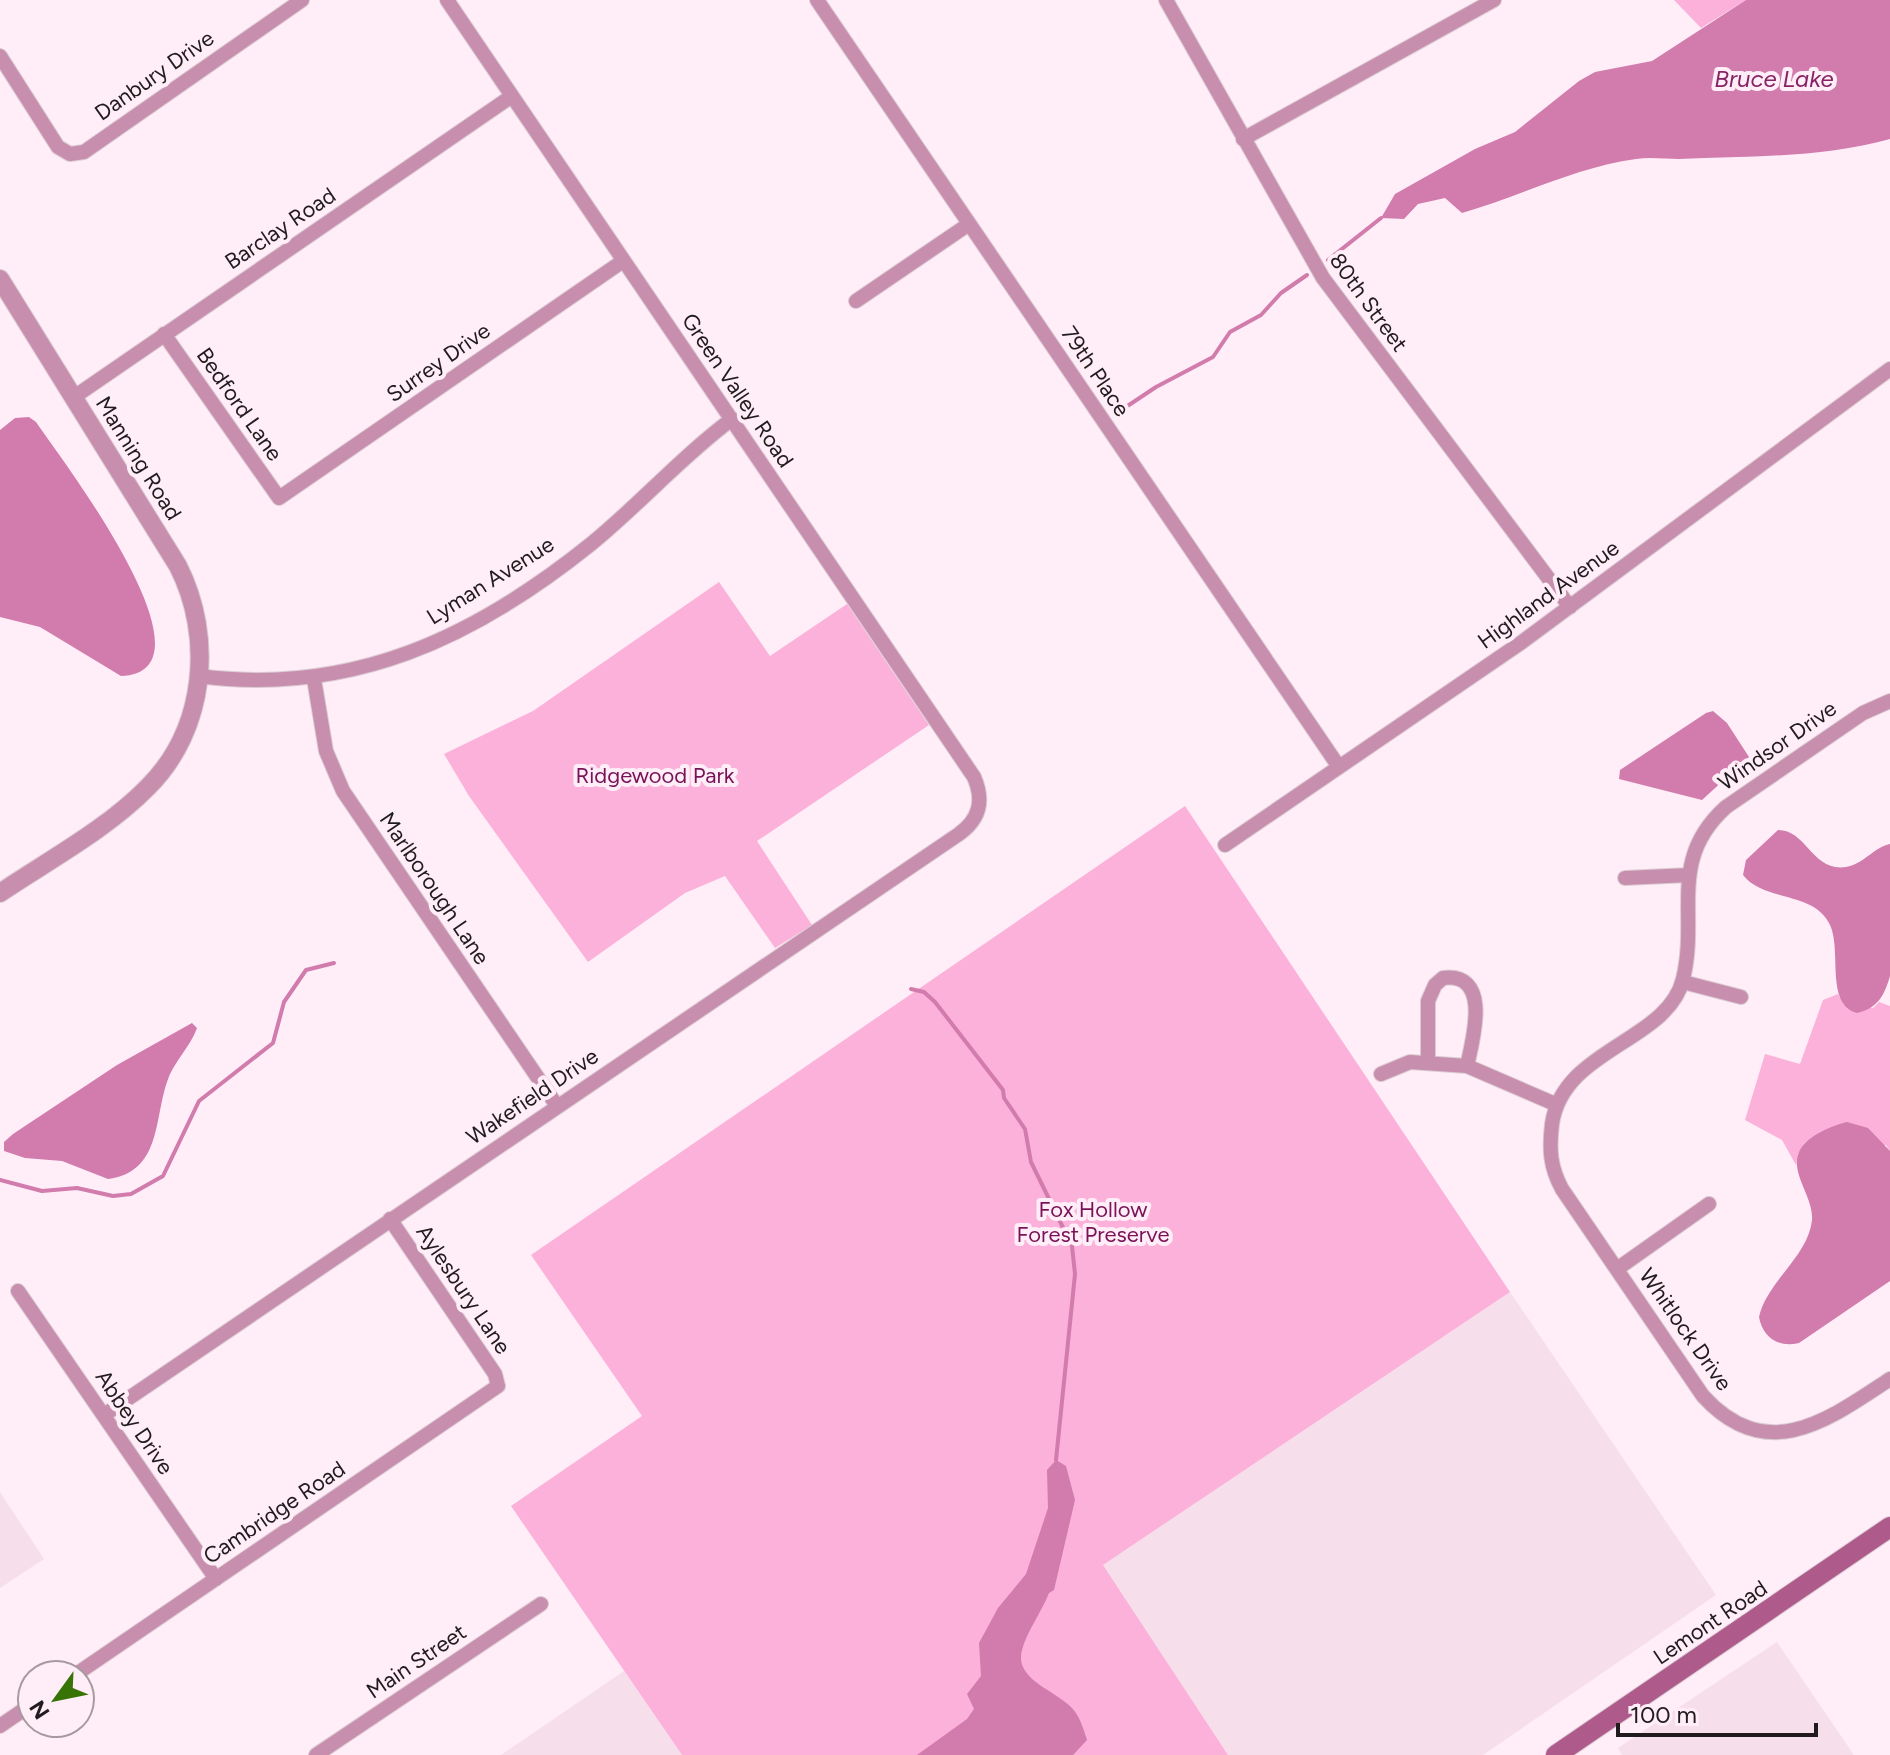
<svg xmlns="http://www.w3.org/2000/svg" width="1890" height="1755" font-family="Figtree,sans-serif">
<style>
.built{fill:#f6deea}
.green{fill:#fbb1d9}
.water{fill:#d17cac}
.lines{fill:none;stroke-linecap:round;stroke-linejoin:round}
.stream{stroke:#d17cac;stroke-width:4}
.minor-casing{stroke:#dbccd4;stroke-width:16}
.tertiary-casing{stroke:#dbccd4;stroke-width:20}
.secondary-casing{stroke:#dbccd4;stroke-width:22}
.minor{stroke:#c88eae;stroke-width:14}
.tertiary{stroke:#c88eae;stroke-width:18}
.secondary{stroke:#ae5b8c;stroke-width:20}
.labels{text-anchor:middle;stroke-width:8;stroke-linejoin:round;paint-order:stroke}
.street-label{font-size:22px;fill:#211b1e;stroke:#ffeef7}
.park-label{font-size:22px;fill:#791257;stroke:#ffeef7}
.water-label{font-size:24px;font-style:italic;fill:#872364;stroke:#ffeef7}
</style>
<rect width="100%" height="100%" fill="#ffeef7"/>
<!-- built -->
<path class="built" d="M1510 1292 1716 1595 1483 1755H1228L1103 1565Z
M0 1492 44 1559 0 1588Z
M1777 1642 1854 1755H1622L1618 1748Z
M624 1671 682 1755H501Z"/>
<!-- green -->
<path class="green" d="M1674 0H1746L1701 28Z
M719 582 770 656 847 604 929 725 757 841 812 925 775 948 725 876 685 893 588 962 469 796 444 754 533 711Z
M1185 806 1510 1292 1103 1565 1228 1755H682L511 1506 642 1416 531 1255Z
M1838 994 1844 1005 1873 1008 1879 1002 1890 1006V1151L1886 1145 1798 1153 1796 1165 1782 1140 1745 1120 1765 1054 1800 1064 1823 1000Z"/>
<!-- water -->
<path class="water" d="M1746 0H1890V139C1822 158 1749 156 1679 159 1665 159 1650 157 1636 159 1577 167 1520 196 1462 213L1445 198 1418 204 1404 219 1381 218 1395 194 1475 149 1515 132 1579 81 1595 72 1652 61Z
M29 417 36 422C56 452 226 672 121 676L40 627 0 617V430L15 418Z
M1713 711 1727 723 1749 757 1702 800 1619 779 1620 770 1706 713Z
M1778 830C1807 830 1812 872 1846 867 1864 864 1874 847 1890 844V976C1884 996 1878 1008 1857 1013 1824 1004 1843 948 1829 923 1812 891 1764 902 1743 875L1746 860Z
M192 1023 197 1028C190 1048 173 1062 167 1082 154 1120 161 1172 108 1179L62 1161 25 1158 4 1151V1142L13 1134 117 1065Z
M1847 1122 1868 1128 1890 1151V1281L1799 1343C1779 1348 1763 1338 1759 1317 1767 1281 1808 1257 1812 1220 1814 1197 1788 1171 1800 1150 1809 1135 1831 1126 1847 1122Z
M1056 1460 1066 1466 1075 1500 1054 1590 1049 1593C1042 1611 1026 1633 1022 1650 1014 1679 1053 1689 1071 1707 1080 1716 1083 1728 1087 1740L1073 1755H917L967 1719 974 1709 967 1694 981 1676 979 1643 998 1608 1026 1574 1048 1508 1047 1470Z"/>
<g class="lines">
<!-- stream -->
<path class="stream" d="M1328 260 1381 218
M1114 415 1156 387 1213 357 1230 332 1261 315 1281 293 1307 275
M911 989 924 992 935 1002 1003 1090 1004 1098 1025 1129 1031 1162 1072 1246 1075 1274 1056 1460
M0 1180 42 1191 77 1188 113 1196 131 1194 163 1176 199 1101 273 1043 284 1002 306 970 334 963"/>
<defs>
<path id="minor" d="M817 0 1339 767
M1166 0 1323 278 1570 607
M0 56 58 147 70 154 84 152 302 0
M1243 139 1494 0
M856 301 969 224
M164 334 279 498 623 261
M74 397 512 96
M199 676C351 696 474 638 591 544 640 504 681 457 732 419
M314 679 326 751 343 791 557 1106
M1890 701 1863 713 1726 807C1667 860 1699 914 1683 979 1668 1042 1563 1048 1552 1124 1549 1149 1550 1167 1562 1189L1703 1396C1767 1466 1828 1420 1890 1379
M1225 845 1522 642 1890 369
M1625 878 1689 875
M1683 982 1741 997
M1428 1062V1001L1435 985 1443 978C1492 972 1473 1039 1467 1066
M1381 1074 1410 1062 1467 1066 1555 1104
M1617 1269 1709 1204
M18 1291 216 1579
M104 1415 959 834C980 819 984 800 974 777L447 0
M75 1675 498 1386 495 1374 390 1219
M0 1726 32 1704
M316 1755 541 1604"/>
<path id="tertiary" d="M0 279 178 566C214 637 206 729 148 787 107 829 49 860 0 893"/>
<path id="secondary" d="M1556 1755 1890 1527"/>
</defs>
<!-- minor casing -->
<use href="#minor" class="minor-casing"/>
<!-- tertiary casing -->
<use href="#tertiary" class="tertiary-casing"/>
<!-- secondary casing -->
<use href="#secondary" class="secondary-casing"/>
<!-- minor -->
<use href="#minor" class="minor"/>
<!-- tertiary -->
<use href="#tertiary" class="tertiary"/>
<!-- secondary -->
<use href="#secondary" class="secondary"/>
</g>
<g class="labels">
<!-- street labels -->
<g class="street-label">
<text transform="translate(154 75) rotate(-35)" y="8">Danbury Drive</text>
<text transform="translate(280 228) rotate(-34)" y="8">Barclay Road</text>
<text transform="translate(1369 302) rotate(54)" y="8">80th Street</text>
<text transform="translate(438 362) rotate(-35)" y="8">Surrey Drive</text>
<text transform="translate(1096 371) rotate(56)" y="8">79th Place</text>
<text transform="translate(738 390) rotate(56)" y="8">Green Valley Road</text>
<text transform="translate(240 404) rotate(55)" y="8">Bedford Lane</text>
<text transform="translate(139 458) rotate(58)" y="8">Manning Road</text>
<text transform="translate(490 580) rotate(-32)" y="8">Lyman Avenue</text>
<text transform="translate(1548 594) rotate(-36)" y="8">Highland Avenue</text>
<text transform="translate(1777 745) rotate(-35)" y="8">Windsor Drive</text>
<text transform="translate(435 888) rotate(56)" y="8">Marlborough Lane</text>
<text transform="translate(532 1096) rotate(-34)" y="8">Wakefield Drive</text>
<text transform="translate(464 1289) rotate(56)" y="8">Aylesbury Lane</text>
<text transform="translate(1686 1329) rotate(55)" y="8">Whitlock Drive</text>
<text transform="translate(135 1422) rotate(56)" y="8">Abbey Drive</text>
<text transform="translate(274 1512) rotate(-34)" y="8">Cambridge Road</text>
<text transform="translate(1710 1622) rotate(-34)" y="8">Lemont Road</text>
<text transform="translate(416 1661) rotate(-34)" y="8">Main Street</text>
</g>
<!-- park labels -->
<g class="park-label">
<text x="655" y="783">Ridgewood Park</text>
<text x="1093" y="1217">Fox Hollow<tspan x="1093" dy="25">Forest Preserve</tspan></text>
</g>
<!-- water labels -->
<g class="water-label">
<text x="1774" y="87">Bruce Lake</text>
</g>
</g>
<!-- north arrow -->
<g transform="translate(56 1699) rotate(237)"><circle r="38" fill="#ffeef7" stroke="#a69aa0" stroke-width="2"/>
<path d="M0-6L14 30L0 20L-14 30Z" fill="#387306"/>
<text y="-12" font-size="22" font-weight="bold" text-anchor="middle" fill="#211b1e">N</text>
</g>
<!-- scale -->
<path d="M1618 1723v12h198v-12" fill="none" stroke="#211b1e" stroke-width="4"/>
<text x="1630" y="1723" font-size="24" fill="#211b1e" stroke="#ffeef7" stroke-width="6" paint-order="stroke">100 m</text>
</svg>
